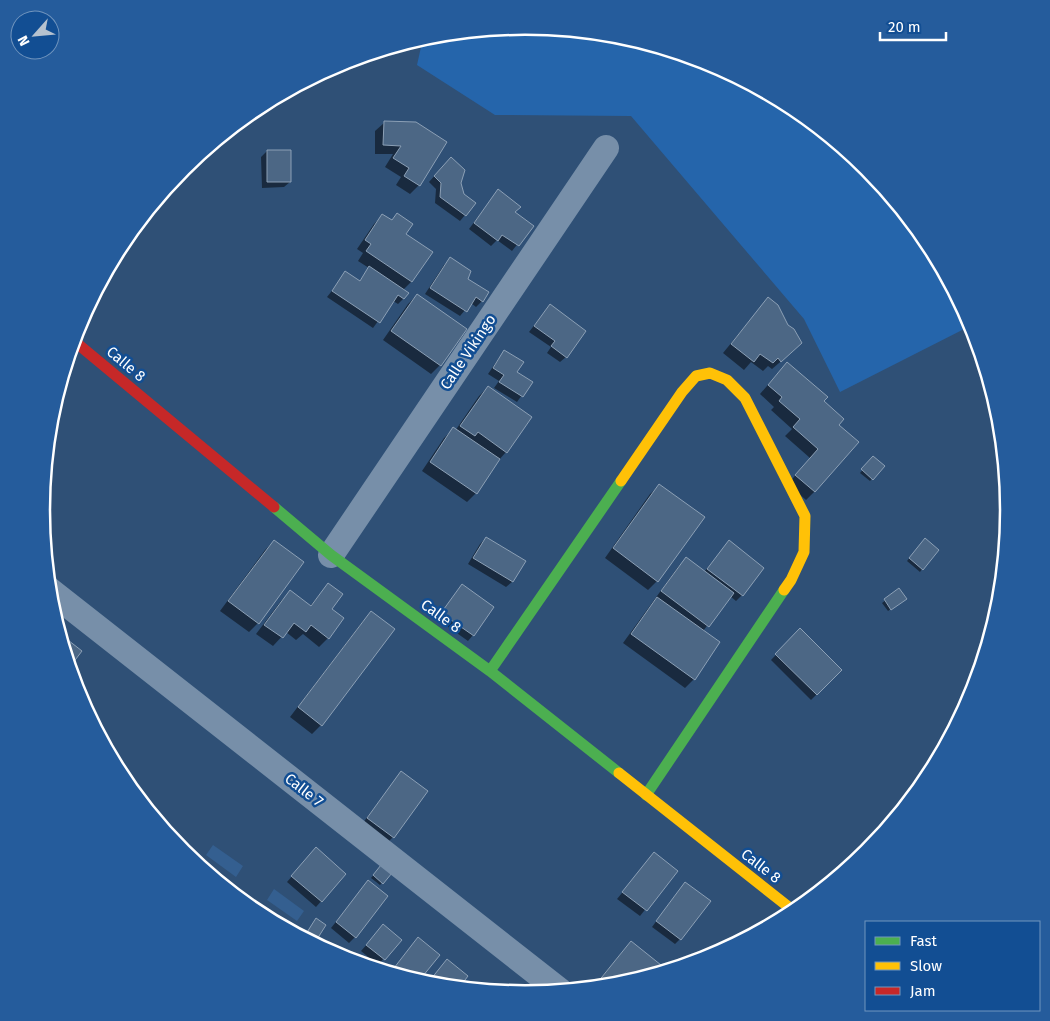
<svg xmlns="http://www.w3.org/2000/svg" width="1050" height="1021" font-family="'Fira Sans',sans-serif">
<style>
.green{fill:#2565ab}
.water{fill:#345f90}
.shadow{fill:#0007}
.building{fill:#4c6785;stroke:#8ca0b6}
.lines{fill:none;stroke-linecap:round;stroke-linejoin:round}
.street{stroke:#778fa9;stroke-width:26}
.fast{stroke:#4caf50;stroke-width:11}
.slow{stroke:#ffc107;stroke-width:11}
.jam{stroke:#c62828;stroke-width:11}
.labels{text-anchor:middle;stroke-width:5;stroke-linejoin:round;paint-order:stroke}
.street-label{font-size:15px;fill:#fff;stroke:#124e93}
.rim{fill:none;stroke:#fff;stroke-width:2.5}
</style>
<rect width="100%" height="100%" fill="#2f5076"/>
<!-- green -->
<path class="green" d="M525 26 620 36 711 63 794 108 868 168 928 242 972 325 840 392 804 319 631 116 495 115 417 65 423 38 431 36Z"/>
<!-- water -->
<path class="water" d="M213 845 243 866 236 877 206 855Z
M274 889 304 911 297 921 267 900Z"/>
<!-- shadow -->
<path class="shadow" d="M384 123H415L419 185 410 194 396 185 401 177 385 167 393 154H375V131Z
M267 151 290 182 284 187 262 188 261 157Z
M445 164 460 182 465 215 460 221 435 203 436 189 429 182Z
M493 197 532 226 512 251 497 240 491 246 469 229Z
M383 215 391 221 397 215 404 235 431 253 411 282 403 290 407 293 403 299 398 304 393 301 373 328 327 297 346 273 359 282 369 268 358 261 363 253 357 249 374 224Z
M450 259 482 301 476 307 471 303 460 316 425 294 444 265Z
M417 295 465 329 440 365 431 374 383 340 408 304Z
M768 298 792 352 772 369 768 366 763 371 751 362 744 370 723 353Z
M550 305 566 357 560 362 547 353 551 347 529 332Z
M505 352 515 372 531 382 517 402 494 388 499 381 488 374 499 358Z
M779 372 823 401 837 425 815 491 806 500 788 484 810 458 785 436 792 429 771 410 774 407 760 394Z
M488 387 506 452 498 461 476 493 467 502 422 471 444 438 453 429 455 431 479 396Z
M873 458 883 466 870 481 860 473Z
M659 486 657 581 648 590 605 558 650 494Z
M486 538 524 561 512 582 506 587 468 564 480 544Z
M274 541 303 563 258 623 249 632 220 611 265 550Z
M729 542 742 595 736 601 730 596 703 631 694 679 685 688 623 643 678 567 686 559 704 572Z
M922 543V569L920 572 907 561Z
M328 585 330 609 328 638 319 647 303 634 296 640 286 632 273 646 256 634 281 601 290 592 310 606Z
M462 585 473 635 468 641 437 619Z
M899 590 902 601 888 611 882 603Z
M371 613 321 725 312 734 290 717 363 621Z
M800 630 841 670 811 700 771 660Z
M401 773 393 837 387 843 362 824Z
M654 854 676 871 640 916 617 899Z
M310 855 345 874 316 907 287 882Z
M381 866 390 874 380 885 371 878Z
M363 888 355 937 349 943 331 928Z
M680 889V939L675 944 652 927Z
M378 932 400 940 378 965 361 951Z
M631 942 650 976 619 985 592 988Z
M413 945 417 981 390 973Z
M447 961 467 976 457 988 427 984Z"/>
<!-- building -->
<path class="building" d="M384 121 416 122 447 142 420 186 404 176 409 168 393 158 401 146 383 145Z
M267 150H291V182H267Z
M451 157 465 170 461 183 464 194 476 203 466 216 440 197 441 183 434 176Z
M498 189 521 207 515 212 534 226 519 246 502 235 498 241 474 223Z
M397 213 413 224 406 234 433 252 412 282 366 251 371 244 365 240 382 214 392 220Z
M450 257 471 271 468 279 489 292 483 302 476 297 467 312 430 288Z
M369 266 409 293 404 299 398 295 380 323 332 291 345 271 360 281Z
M417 294 467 329 441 366 391 331Z
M768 297 778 305 788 325 794 329 802 343 781 362 778 358 773 363 760 354 754 362 731 344Z
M550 304 586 331 567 358 551 346 555 341 534 326Z
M504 350 524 362 517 372 533 382 523 397 499 382 504 375 493 368Z
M787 362 828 397 824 401 844 419 839 425 859 442 815 492 795 475 818 449 793 427 800 419 779 401 782 397 768 385Z
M488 386 532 417 507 453 478 432 475 436 460 426Z
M453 427 500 459 477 494 430 462Z
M873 456 885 466 873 480 861 469Z
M659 484 705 517 658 582 613 548Z
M486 537 526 561 513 582 473 558Z
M925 538 939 550 923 570 909 558Z
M274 540 304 562 259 624 228 601Z
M729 540 764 568 743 596 707 569Z
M686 557 734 593 709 627 661 591Z
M328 583 343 594 332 609 344 618 329 639 311 625 306 632 294 623 283 638 264 625 290 590 311 606Z
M462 584 494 607 474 636 441 613Z
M899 588 907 599 891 610 884 599Z
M657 597 720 642 695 680 631 634Z
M371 611 395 629 322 726 298 707Z
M800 628 842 670 817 695 775 654Z
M59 633 82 651 69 668Z
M401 771 428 791 394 838 367 818Z
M316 847 346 874 322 902 291 876Z
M654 852 678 871 647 911 622 892Z
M381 865 392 873 383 884 373 875Z
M368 880 388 896 356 938 336 922Z
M685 882 711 901 681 940 656 921Z
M316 918 326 925 314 944 304 937Z
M383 924 402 940 385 960 366 945Z
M418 937 440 955 418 982 405 978 394 968Z
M631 941 661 965 652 976 619 985 593 988Z
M447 959 468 976 459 988 427 984Z"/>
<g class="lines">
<!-- street -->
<path class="street" d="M331 555 606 148
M48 589 560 991"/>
<!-- fast -->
<path class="fast" d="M274 507 331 555 490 671 619 773
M490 671 621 481
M646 795 784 590"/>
<!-- slow -->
<path class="slow" d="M621 481 682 392 696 376 710 373 727 380 745 398 805 516 804 552 791 580 784 590
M619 773 795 912"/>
<!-- jam -->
<path class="jam" d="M73 340 274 507"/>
</g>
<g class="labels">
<!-- street labels -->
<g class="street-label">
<text transform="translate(468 352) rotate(-56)" y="5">Calle Vikingo</text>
<text transform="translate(126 364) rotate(40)" y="5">Calle 8</text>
<text transform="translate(441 616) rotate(36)" y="5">Calle 8</text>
<text transform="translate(304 790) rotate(38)" y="5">Calle 7</text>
<text transform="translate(761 866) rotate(38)" y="5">Calle 8</text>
</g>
</g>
<!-- crop -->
<path d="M0 0H1050V1021H0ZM50 510a475 475 0 1 1 950 0a475 475 0 1 1-950 0Z" fill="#255c9c" fill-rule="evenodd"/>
<path class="rim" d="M50 510a475 475 0 1 1 950 0a475 475 0 1 1-950 0Z"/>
<!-- legend -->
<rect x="865" y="921" width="175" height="90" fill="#124e93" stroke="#7195be"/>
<rect x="875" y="937" width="25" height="8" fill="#4caf50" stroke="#7195be"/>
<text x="910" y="946" font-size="15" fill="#ffffff">Fast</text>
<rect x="875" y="962" width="25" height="8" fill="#ffc107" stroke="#7195be"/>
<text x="910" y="971" font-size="15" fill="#ffffff">Slow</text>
<rect x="875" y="987" width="25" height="8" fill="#c62828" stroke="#7195be"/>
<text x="910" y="996" font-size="15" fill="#ffffff">Jam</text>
<!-- north arrow -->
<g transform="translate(35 35) rotate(243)"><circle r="24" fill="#124e93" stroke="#7195be"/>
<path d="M0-4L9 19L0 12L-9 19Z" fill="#b6c2cf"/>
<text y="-8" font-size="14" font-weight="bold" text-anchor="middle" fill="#ffffff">N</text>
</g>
<!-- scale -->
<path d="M880 32v8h66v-8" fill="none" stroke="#ffffff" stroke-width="2.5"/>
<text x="888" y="32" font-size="15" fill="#ffffff" stroke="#124e93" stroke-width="4" paint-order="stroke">20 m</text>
</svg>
